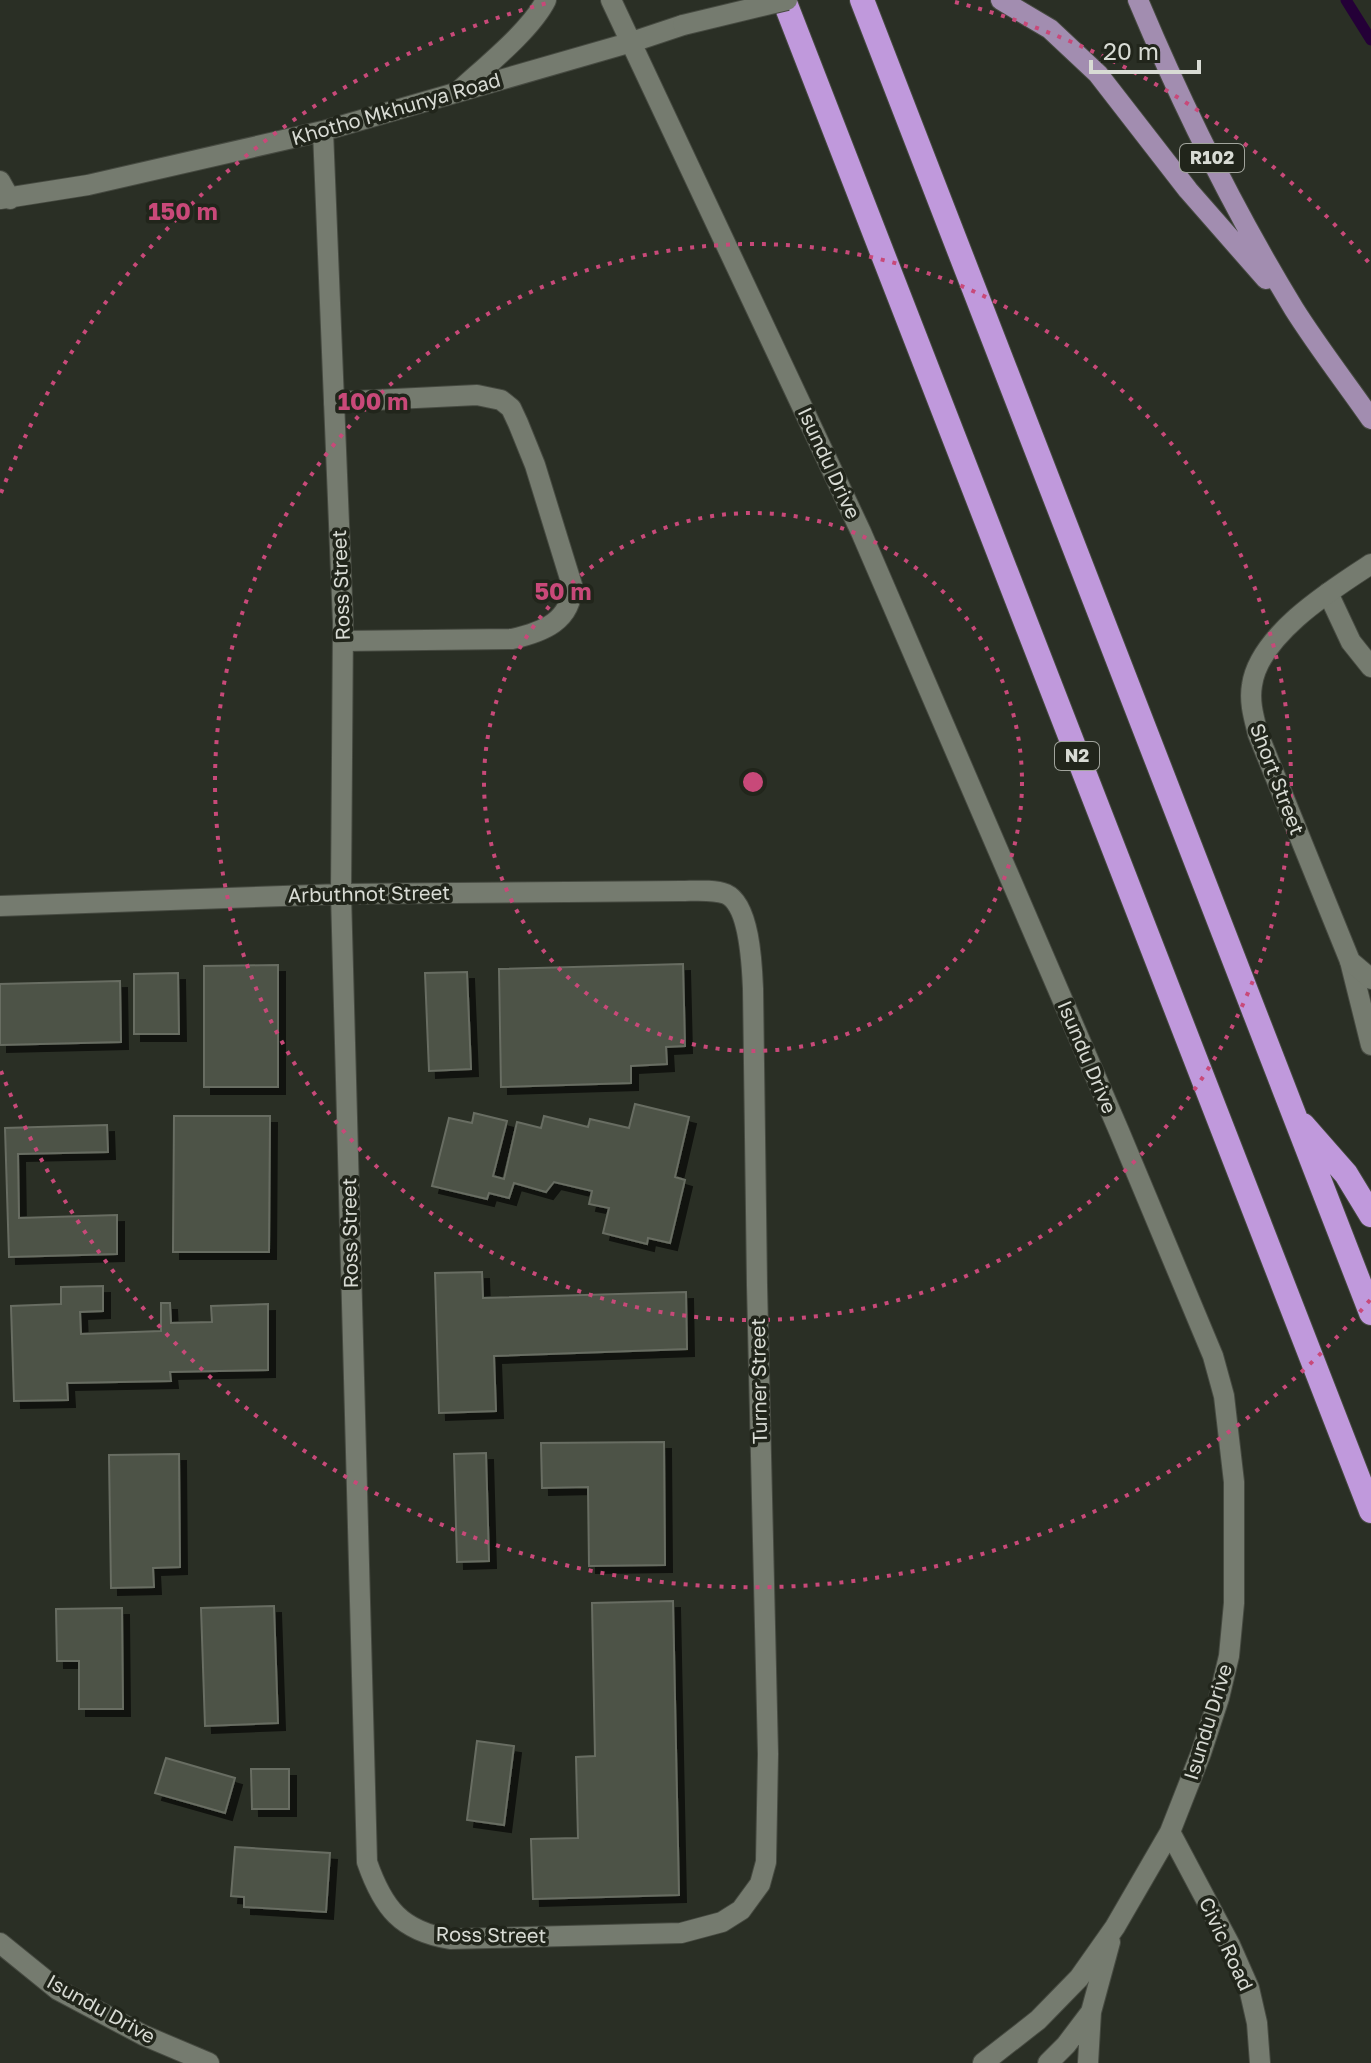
<svg xmlns="http://www.w3.org/2000/svg" width="1371" height="2063" font-family="'Golos Text',sans-serif">
<style>
.lines{fill:none;stroke-linecap:round;stroke-linejoin:round}
.stream{stroke:#240037;stroke-width:11}
.building{fill:#4d5247;stroke:#686d62;stroke-width:2;filter:url(#shadow)}
.service-casing{stroke:#464a41;stroke-width:22}
.minor-casing{stroke:#464a41;stroke-width:22}
.primary-casing{stroke:#464a41;stroke-width:22}
.motorway-casing{stroke:#464a41;stroke-width:26}
.service{stroke:#757b6f;stroke-width:20}
.minor{stroke:#757b6f;stroke-width:20}
.primary{stroke:#a28db0;stroke-width:20}
.motorway{stroke:#c099dc;stroke-width:24}
.minor-bridge-casing{stroke:#464a41;stroke-width:22;stroke-linecap:butt}
.minor-bridge{stroke:#757b6f;stroke-width:20}
.ring{fill:none;stroke:#c84979;stroke-width:4;stroke-dasharray:4 8}
.labels{text-anchor:middle;stroke-width:7;stroke-linejoin:round;paint-order:stroke}
.shield{fill:#21251b;stroke:#a1a49c;stroke-width:2}
.shield-label{font-size:18px;font-weight:bold;fill:#d8dbd4}
.street-label{font-size:20px;fill:#d8dbd4;stroke:#21251b}
.centre{fill:#c84979;stroke:#21251b;stroke-width:4}
.ring-label{font-size:24px;text-anchor:middle;font-weight:bold;fill:#c84979;stroke:#21251b;stroke-width:7;stroke-linejoin:round;paint-order:stroke}
</style>
<defs>
<filter id="shadow"><feDropShadow dx="7" dy="7" stdDeviation="0" flood-color="#0009"/></filter>
</defs>
<rect width="100%" height="100%" fill="#2a2f25"/>
<g class="lines">
<!-- stream -->
<path class="stream" d="M1346 0 1371 40"/>
</g>
<!-- building -->
<path class="building" d="M683 964 685 1046 666 1047 667 1064 631 1066V1083L501 1087 499 969Z
M278 965V1087H204V966Z
M467 972 471 1069 429 1071 425 973Z
M178 973 179 1034H134V974Z
M120 981 121 1042 0 1045V984Z
M635 1104 689 1117 675 1177 685 1180 670 1243 648 1238 647 1244 603 1233 609 1208 589 1204 592 1191 554 1182 546 1192 514 1183 509 1198 489 1193 487 1199 432 1186 449 1118 472 1123 474 1113 507 1121 493 1176 504 1179 517 1122 541 1128 544 1116 588 1127 590 1119 629 1128Z
M174 1116H270L269 1252H173Z
M107 1125 108 1152 18 1154 19 1218 117 1215V1254L9 1257 5 1128Z
M482 1272 483 1298 686 1292 687 1349 494 1356 496 1411 439 1413 435 1273Z
M103 1286V1311L80 1312 81 1334 161 1331V1303H170L171 1323 212 1322 211 1306 268 1304V1370L170 1372 171 1381 67 1383 68 1400 14 1401 11 1306 61 1304V1287Z
M664 1442 665 1565 589 1566 588 1487 542 1488 541 1443Z
M486 1453 489 1561 457 1562 454 1454Z
M179 1454 180 1567 153 1568 154 1587 111 1588 109 1455Z
M673 1601 679 1895 533 1899 531 1839 578 1838 576 1757 595 1756 592 1603Z
M274 1606 278 1723 205 1726 201 1608Z
M122 1608 123 1709H79V1661H57L56 1609Z
M477 1741 514 1746 504 1825 467 1820Z
M166 1758 235 1778 225 1813 155 1793Z
M251 1769H289V1809H252Z
M235 1847 330 1853 326 1912 244 1907V1897L231 1896Z"/>
<g class="lines">
<defs>
<path id="service" d="M334 402 477 395 501 400 511 408 518 423 535 465 572 585C572 621 543 632 512 639L343 641
M1328 593 1351 642 1371 667
M1350 961 1371 1045"/>
<path id="minor" d="M611 0 861 532 1119 1131 1213 1356 1224 1396 1234 1482V1603L1229 1656 1219 1698 1201 1753 1170 1832 1115 1927 1079 1978 1038 2020 983 2063
M460 90C486 66 531 30 546 0
M0 181 10 199
M0 199 88 185 323 131 632 42 683 25
M1371 564C1331 590 1259 635 1252 685 1249 702 1254 718 1258 734L1350 961 1371 979
M0 906 341 894 681 891C694 891 713 889 726 894 750 905 752 966 753 989L757 1285 768 1754 766 1862 760 1884 741 1910 722 1922 681 1933 450 1939C401 1931 383 1908 367 1862L341 894 343 622 323 131
M1170 1832 1230 1945 1249 1988 1257 2023 1260 2063
M0 1943 58 1990 143 2035 209 2063
M1048 2063 1066 2045 1091 2012 1110 1942
M1088 2063 1091 2012"/>
<path id="primary" d="M1001 0 1050 29 1098 74 1188 190 1266 279
M1138 0C1182 105 1235 212 1294 309 1318 347 1346 383 1371 419"/>
<path id="motorway" d="M784 0 1371 1511
M862 0 1371 1313
M1303 1125 1346 1174 1371 1215"/>
</defs>
<!-- service casing -->
<use href="#service" class="service-casing"/>
<!-- minor casing -->
<use href="#minor" class="minor-casing"/>
<!-- primary casing -->
<use href="#primary" class="primary-casing"/>
<!-- motorway casing -->
<use href="#motorway" class="motorway-casing"/>
<!-- service -->
<use href="#service" class="service"/>
<!-- minor -->
<use href="#minor" class="minor"/>
<!-- primary -->
<use href="#primary" class="primary"/>
<!-- motorway -->
<use href="#motorway" class="motorway"/>
<defs>
<path id="minor-bridge" d="M683 25 787 0"/>
</defs>
<!-- minor-bridge casing -->
<use href="#minor-bridge" class="minor-bridge-casing"/>
<!-- minor-bridge -->
<use href="#minor-bridge" class="minor-bridge"/>
</g>
<!-- distance rings -->
<g class="ring">
<circle cx="753" cy="782" r="269"/>
<circle cx="753" cy="782" r="538"/>
<path d="M1370 1300A806 806 0 0 1 1 1071M1 493A806 806 0 0 1 551 2M955 2A806 806 0 0 1 1370 264"/>
</g>
<g class="labels">
<!-- shield labels -->
<g class="shield">
<rect x="1180" y="144" width="64" height="28" rx="6"/>
<rect x="1055" y="742" width="44" height="28" rx="6"/>
</g>
<g class="shield-label">
<text x="1212" y="164">R102</text>
<text x="1077" y="762">N2</text>
</g>
<!-- street labels -->
<g class="street-label">
<text transform="translate(396 109) rotate(-16)" y="7">Khotho Mkhunya Road</text>
<text transform="translate(829 463) rotate(65)" y="7">Isundu Drive</text>
<text transform="translate(341 585) rotate(-92)" y="7">Ross Street</text>
<text transform="translate(1277 779) rotate(69)" y="7">Short Street</text>
<text transform="translate(369 894) rotate(-1)" y="7">Arbuthnot Street</text>
<text transform="translate(1087 1057) rotate(67)" y="7">Isundu Drive</text>
<text transform="translate(350 1233) rotate(-91)" y="7">Ross Street</text>
<text transform="translate(759 1381) rotate(-91)" y="7">Turner Street</text>
<text transform="translate(1208 1722) rotate(-73)" y="7">Isundu Drive</text>
<text transform="translate(491 1935) rotate(1)" y="7">Ross Street</text>
<text transform="translate(1226 1944) rotate(65)" y="7">Civic Road</text>
<text transform="translate(101 2009) rotate(29)" y="7">Isundu Drive</text>
</g>
</g>
<circle cx="753" cy="782" r="12" class="centre"/>
<g class="ring-label">
<text x="183" y="220">150 m</text>
<text x="373" y="410">100 m</text>
<text x="563" y="600">50 m</text>
</g>
<!-- scale -->
<path d="M1091 60v12h108v-12" fill="none" stroke="#d8dbd4" stroke-width="4"/>
<text x="1103" y="60" font-size="24" fill="#d8dbd4" stroke="#21251b" stroke-width="6" paint-order="stroke">20 m</text>
</svg>
